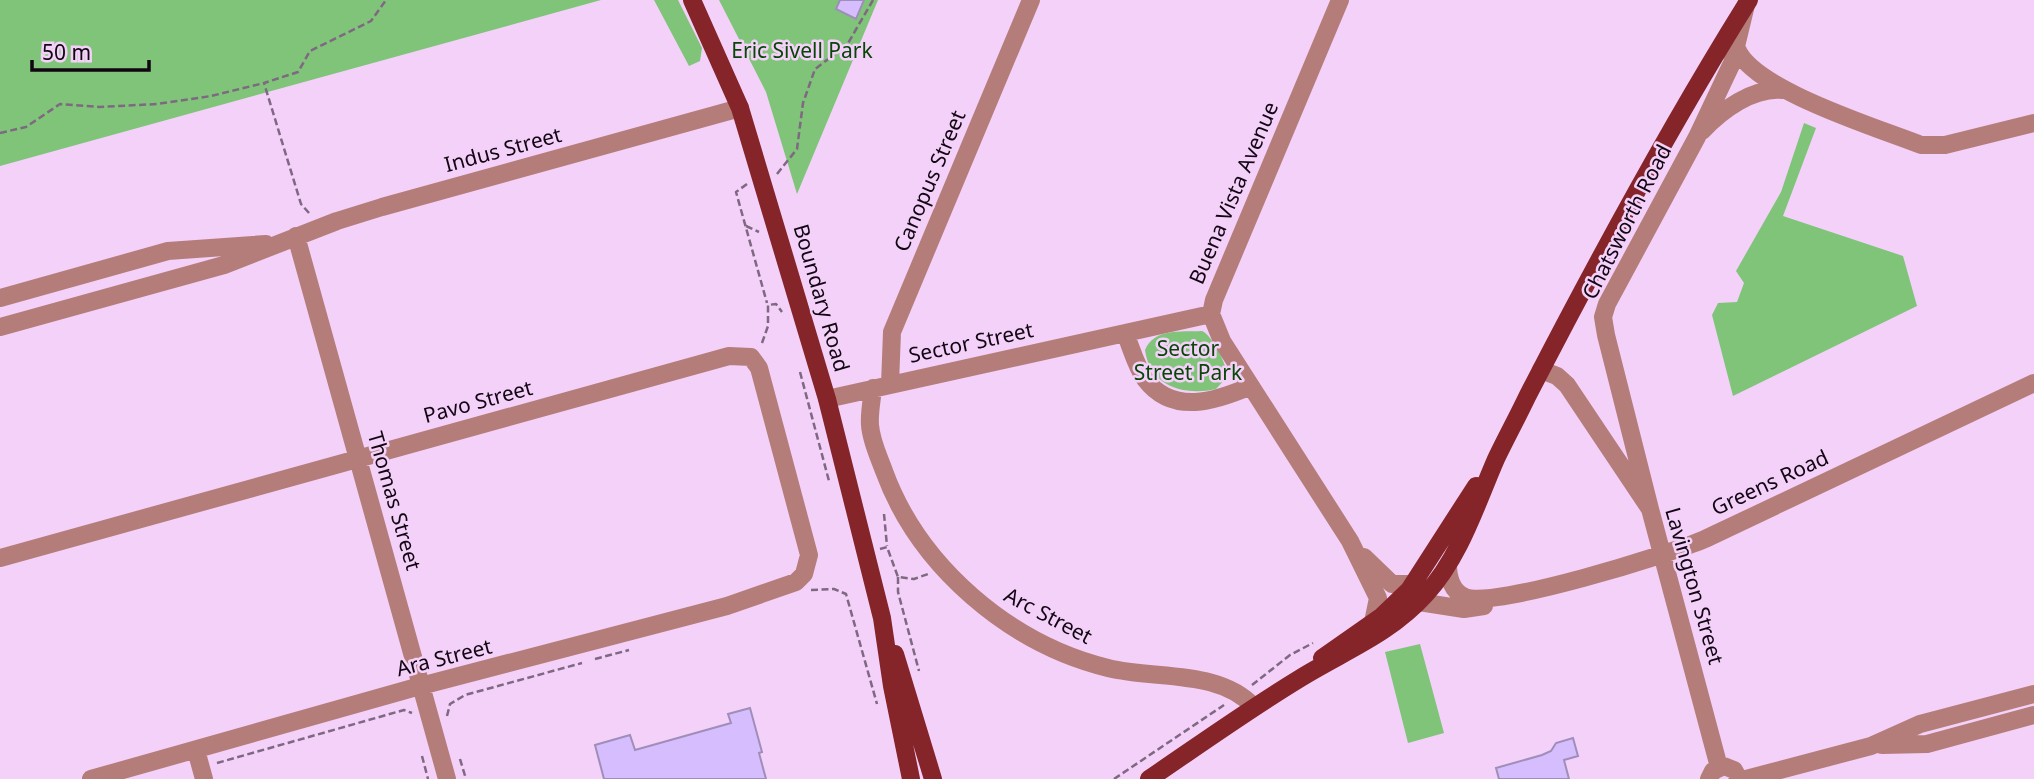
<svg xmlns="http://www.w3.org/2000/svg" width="2034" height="779" font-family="'Noto Sans',sans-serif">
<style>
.green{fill:#7fc479}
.building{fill:#d6bdfd;stroke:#9f8eba;stroke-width:2}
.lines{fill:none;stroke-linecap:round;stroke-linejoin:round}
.path{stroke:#7f6882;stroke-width:2.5;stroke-dasharray:7 3.5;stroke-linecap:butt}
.minor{stroke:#b47d7a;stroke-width:18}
.major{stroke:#852429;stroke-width:18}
.labels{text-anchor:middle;stroke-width:5;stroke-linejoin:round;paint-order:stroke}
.park-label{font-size:21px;fill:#074605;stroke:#f4d1f9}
.street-label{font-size:21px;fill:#120613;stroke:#f4d1f9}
</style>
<rect width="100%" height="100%" fill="#f4d1f9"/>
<!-- green -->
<path class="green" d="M0 0H601L0 166Z
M654 0H678L702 48 700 61 689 66Z
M719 0H840L837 9 856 19 864 0H878L797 194 766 92Z
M1804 123 1816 128 1783 216 1903 256 1917 306 1733 396 1712 315 1718 303 1737 302 1744 283 1736 271 1781 192Z
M1202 331C1212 335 1228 366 1227 377L1216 389C1185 396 1150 387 1145 350 1154 328 1181 332 1202 331Z
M1420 644 1444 733 1408 743 1385 652Z"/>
<!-- building -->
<path class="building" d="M840 0H864L856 19 836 9Z
M750 708 762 752 759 753 766 779H604L595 745 630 735 635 750 731 723 728 714Z
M1573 738 1578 756 1564 760 1569 779H1499L1496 768 1542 755 1551 751 1556 743Z"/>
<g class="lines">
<!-- path -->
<path class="path" d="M0 133 26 127 60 104 99 107 157 104 211 96 264 83
M777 174 797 149 803 103 815 69 847 45 873 0
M747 184 736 192 767 303
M309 213 301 204 264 83 298 72 310 51 371 21 386 0
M746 226 759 232
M762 343 768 326V305L776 304 782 312
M800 372 829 481
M884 514 887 546
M880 549 887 547 898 577 914 579 928 574
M898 577V592L919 671
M811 590 834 589 846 594 877 704
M595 659 629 650
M1252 685 1290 655 1313 643
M447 716 450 704 465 695 582 663
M422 756 428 779
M460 759 466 779
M217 763 404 710 412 713
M1114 779 1224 705"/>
<!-- minor -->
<path class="minor" d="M1340 0 1214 300 1211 314 1222 341 1350 541 1378 598 1373 622
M1737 49C1754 90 1878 128 1921 145H1945L2034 123
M1702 131C1722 110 1753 87 1783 90
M296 236 447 779
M0 298 168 251 266 244
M0 327 224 265 337 221 382 207 740 108
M1125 333C1131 347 1136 366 1145 379 1173 416 1216 401 1251 386
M1541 370 1557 376 1567 385 1650 509 1719 767
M890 384 892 332 1031 0
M873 388C872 400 869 413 870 425 871 441 879 457 884 471 919 567 1010 644 1108 668 1156 680 1219 669 1254 707
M827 399 1211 314
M1650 509 1606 335 1603 317 1607 304 1697 137 1732 63 1746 5
M1364 557 1392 584H1415
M0 558 729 356 751 357 759 368 809 555 804 574 796 582 727 606 413 688 91 779
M1448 565C1448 577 1452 592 1465 597 1494 609 1670 554 1705 539L2034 383
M1419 602 1464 609 1484 606
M1882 745 1927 744 2034 715
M196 750 204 779
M1709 779 1713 771 1724 766 1734 770 1739 779
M1746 779 1871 746 1920 724 2034 694"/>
<!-- major -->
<path class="major" d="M692 0 740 108 827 399 882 618 892 686 911 779
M895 654 933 779
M1322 658 1382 616 1409 590 1476 486
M1149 779C1199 745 1248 710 1299 679 1344 651 1389 635 1426 594 1460 557 1476 505 1496 459 1506 438 1517 418 1527 397 1596 263 1669 128 1749 0"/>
</g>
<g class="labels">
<!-- park labels -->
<g class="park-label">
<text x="802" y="58">Eric Sivell Park</text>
<text x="1188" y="356">Sector<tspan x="1188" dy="24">Street Park</tspan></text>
</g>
<!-- street labels -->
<g class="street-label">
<text transform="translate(503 150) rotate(-15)" y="7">Indus Street</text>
<text transform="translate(930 181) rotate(-67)" y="7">Canopus Street</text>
<text transform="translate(1234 193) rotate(-67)" y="7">Buena Vista Avenue</text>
<text transform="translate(1627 222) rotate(-63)" y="7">Chatsworth Road</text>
<text transform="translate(821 298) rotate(74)" y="7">Boundary Road</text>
<text transform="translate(971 343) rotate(-12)" y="7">Sector Street</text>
<text transform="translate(478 402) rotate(-15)" y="7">Pavo Street</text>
<text transform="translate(1770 483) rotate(-25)" y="7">Greens Road</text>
<text transform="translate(394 501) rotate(74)" y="7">Thomas Street</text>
<text transform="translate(1694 586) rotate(74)" y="7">Lavington Street</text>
<text transform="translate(1048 616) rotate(28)" y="7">Arc Street</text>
<text transform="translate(444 658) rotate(-14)" y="7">Ara Street</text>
</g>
</g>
<!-- scale -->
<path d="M32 60v10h117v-10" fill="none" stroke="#120613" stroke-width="3.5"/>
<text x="42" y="60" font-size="21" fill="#120613" stroke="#f4d1f9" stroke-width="5" paint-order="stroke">50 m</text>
</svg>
